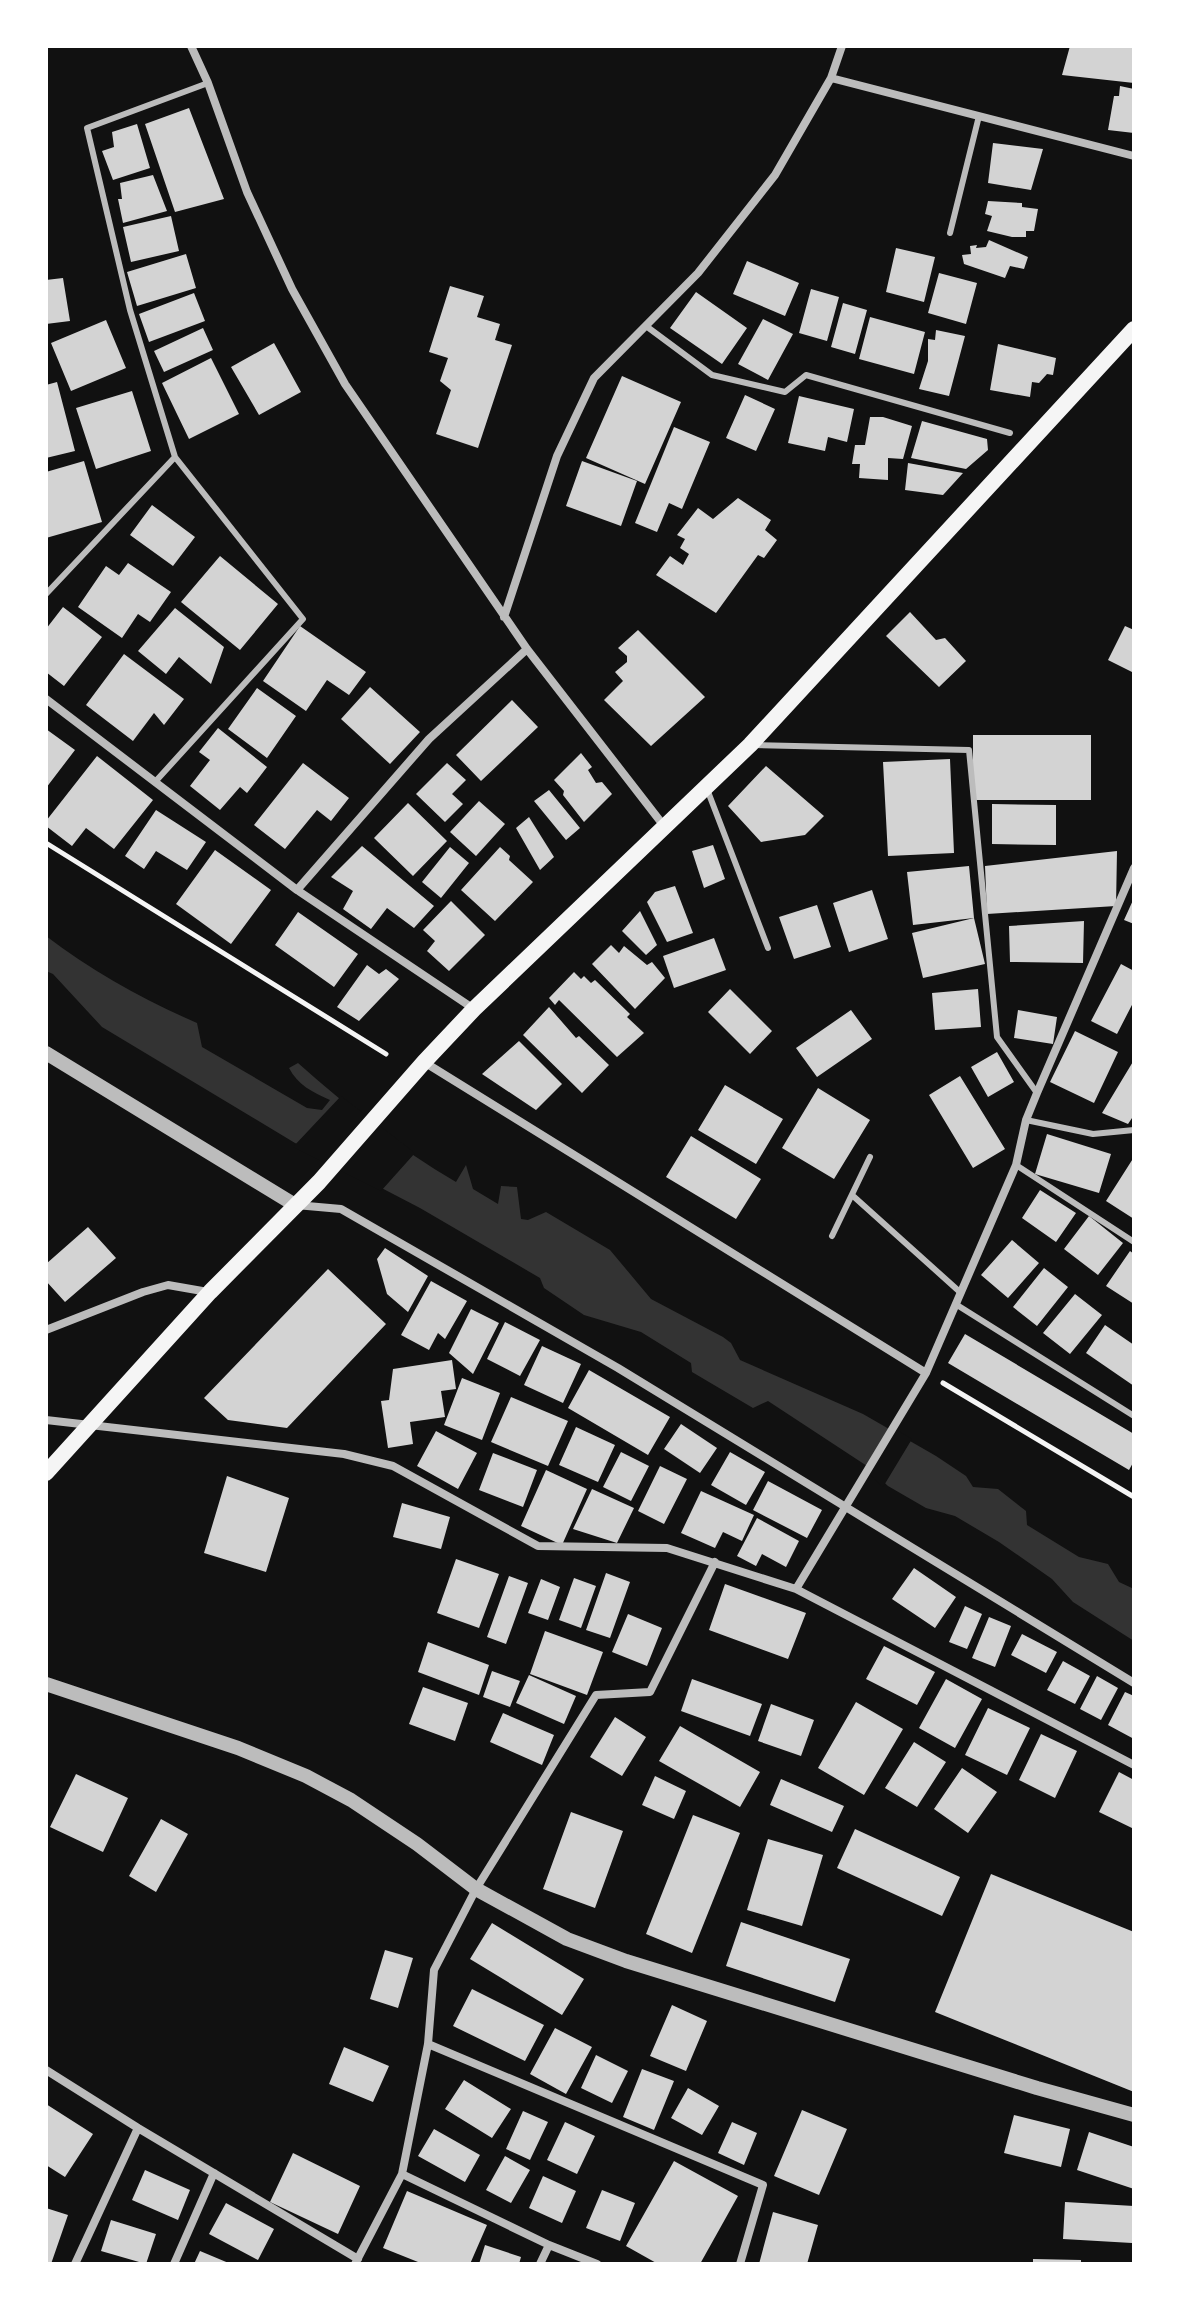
<svg xmlns="http://www.w3.org/2000/svg" width="1180" height="2310" viewBox="0 0 1180 2310" font-family="Roboto,sans-serif">
<style>
.water{fill:#333}
.pier{fill:#111}
.building{fill:#d3d3d3}
.lines{fill:none;stroke-linecap:round;stroke-linejoin:round}
.path{stroke:#f5f5f5;stroke-width:5}
.service{stroke:#bcbcbc;stroke-width:6}
.minor{stroke:#bcbcbc;stroke-width:8}
.tertiary{stroke:#bcbcbc;stroke-width:14}
.secondary{stroke:#f5f5f5;stroke-width:16}
</style>
<rect width="100%" height="100%" fill="#111"/>
<path class="water" d="M46,936C92,971 144,1000 197,1023L202,1047L307,1108L322,1110L330,1100C312,1092 298,1085 289,1068L298,1063C348,1107 399,1149 456,1182L466,1165L473,1189L498,1204L501,1186L517,1187L521,1219L528,1220L546,1212L610,1250L651,1299L723,1337L731,1343L740,1360L863,1414L936,1456L966,1476L973,1487L998,1489L1026,1511L1027,1525L1079,1557L1108,1564L1119,1582L1134,1589V1641L1073,1602L1052,1579L999,1542L955,1516L926,1508L888,1486L867,1466L768,1401L753,1408L692,1372L691,1363L641,1332L584,1315L544,1288L540,1278L420,1208L295,1143L102,1027L53,974L46,971Z"/>
<path class="pier" d="M341,1096L415,1153L381,1191L293,1147Z
M890,1426L912,1439L883,1487L865,1470Z"/>
<path class="building" d="M1070,46H1134V83L1062,75Z
M1120,86L1134,89V133L1108,130L1114,96H1119Z
M189,108L224,199L175,212L145,124Z
M137,124L150,168L113,180L102,151L114,147L112,132Z
M993,143L1043,149L1031,190L988,183Z
M153,175L167,211L123,223L118,199H122L120,183Z
M988,201L1022,203V207L1038,209L1034,231H1026V237H1012L987,231L992,216L985,214Z
M171,216L179,251L131,262L123,227Z
M989,240L1028,257L1024,269L1010,266L1005,278L964,264L962,255L971,254L970,246L977,245L976,248L986,247Z
M896,248L935,257L924,302L886,292Z
M186,254L196,288L137,306L127,272Z
M747,261L799,283L785,316L733,294Z
M939,273L977,283L966,324L928,313Z
M63,278L70,321L46,324V280Z
M450,286L484,296L477,317L500,324L495,340L512,345L478,448L436,434L451,390L440,381L448,358L429,352Z
M811,289L839,297L827,341L799,333Z
M696,292L747,328L722,364L670,328Z
M194,293L205,321L149,342L139,314Z
M843,303L867,310L855,354L831,347Z
M870,317L925,332L914,374L859,359Z
M763,319L793,334L768,380L738,364Z
M106,320L126,368L71,391L51,343Z
M203,328L213,350L164,372L154,351Z
M936,330L965,336L949,396L919,389L928,361V339L935,340Z
M274,343L301,392L259,415L231,367Z
M998,344L1056,358L1053,375L1047,374L1039,383L1032,382L1030,397L990,390Z
M211,358L239,414L189,439L162,383Z
M622,376L681,402L645,484L586,458Z
M57,382L75,451L46,458V385Z
M132,391L151,451L96,469L76,408Z
M745,395L775,409L756,451L726,438Z
M799,396L854,409L847,442L828,437L825,451L788,443Z
M870,417H883L912,426L903,459L888,458V480L859,478L860,464H852L855,445H865Z
M922,421L987,439L988,450L966,469L911,458Z
M674,427L710,442L682,509L669,503L657,532L635,523Z
M84,461L102,522L46,538V472Z
M582,461L637,481L621,526L566,506Z
M908,463L963,473L943,495L905,490Z
M738,498L771,520L765,530L777,540L764,558L758,555L716,613L656,575L670,556L683,565L689,554L680,548L685,539L677,535L698,508L713,519Z
M152,505L195,537L173,566L130,535Z
M220,556L278,604L240,650L181,602Z
M128,563L171,592L150,622L138,614L122,638L78,607L106,566L119,575Z
M63,607L102,637L64,686L46,672V629Z
M175,608L224,647L211,684L179,657L166,674L138,651Z
M910,612L936,640L945,638L966,661L939,687L886,636Z
M300,626L366,672L349,695L327,680L306,711L263,681Z
M1125,626L1134,630V673L1108,660Z
M638,630L705,697L651,746L604,700L623,681L615,672L627,662V656L618,648Z
M124,654L184,699L164,725L154,713L133,741L86,705Z
M370,687L420,732L390,764L341,719Z
M257,688L296,716L267,758L228,729Z
M512,700L538,727L481,781L456,755Z
M218,728L267,767L247,793L240,787L220,810L190,786L210,760L199,752Z
M46,729L75,750L46,788Z
M973,735H1091V800H973Z
M581,753L592,767L588,770L596,783L602,782L612,794L584,822L563,795L564,791L554,780Z
M97,756L153,800L114,849L86,828L72,846L46,826V821Z
M950,759L954,853L888,856L883,762Z
M303,763L349,798L331,821L317,810L285,849L254,825Z
M447,763L466,780L452,794L463,804L445,822L416,794Z
M766,766L824,816L805,835L761,842L728,806Z
M549,790L580,828L566,840L534,801Z
M479,801L505,824L476,856L450,832Z
M408,803L447,841L413,876L374,838Z
M992,804L1056,805V845L992,844Z
M156,810L206,842L187,870L156,851L144,869L125,856Z
M529,817L554,857L540,870L516,828Z
M713,845L725,879L704,888L692,851Z
M362,846L434,906L414,928L387,908L371,929L343,909L353,891L331,877Z
M450,847L469,863L441,898L422,882Z
M500,847L510,856L509,860L533,882L495,921L461,890Z
M215,850L271,890L231,944L176,904Z
M1117,851L1116,906L987,914L985,866Z
M969,866L974,918L985,964L923,978L912,933L974,918L913,925L907,872Z
M675,886L693,933L667,942L647,902L655,892Z
M872,890L888,939L849,952L833,903Z
M1134,898V924L1124,920Z
M451,901L485,935L449,971L427,951L435,941L423,930Z
M817,905L831,947L794,959L779,917Z
M640,911L657,945L646,955L622,931Z
M298,912L358,954L334,987L275,945Z
M1084,921L1083,963L1010,962L1009,926Z
M714,938L726,970L674,988L663,956Z
M611,945L619,953L624,946L647,965L652,962L665,978L635,1009L592,964Z
M1121,964L1134,971V1001L1117,1034L1091,1021Z
M367,965L379,974L386,969L399,979L359,1021L337,1007Z
M574,972L581,979L584,976L591,983L595,980L630,1014L627,1017L644,1033L617,1057L559,1000L555,1005L549,998Z
M730,989L772,1031L750,1054L708,1012Z
M978,989L981,1027L935,1030L932,993Z
M549,1007L576,1038L579,1036L609,1065L582,1093L523,1035Z
M851,1010L872,1039L817,1077L796,1048Z
M1018,1010L1057,1017L1053,1044L1014,1038Z
M1075,1031L1118,1052L1094,1103L1050,1082Z
M519,1041L562,1084L536,1110L482,1074Z
M997,1052L1014,1082L988,1097L971,1067Z
M1134,1060V1115L1128,1124L1102,1113Z
M960,1076L1005,1149L973,1168L929,1095Z
M725,1085L783,1119L756,1164L698,1130Z
M818,1088L870,1120L834,1179L782,1148Z
M1047,1134L1111,1154L1099,1193L1035,1174Z
M691,1136L761,1179L736,1219L666,1177Z
M1134,1157V1219L1106,1201Z
M1040,1190L1076,1213L1056,1242L1022,1218Z
M1089,1216L1123,1243L1098,1275L1064,1249Z
M88,1227L116,1258L65,1302L46,1281V1264Z
M1012,1240L1039,1263L1008,1298L981,1275Z
M385,1248L428,1276L408,1312L387,1294L377,1259Z
M1130,1251L1134,1254V1304L1106,1286Z
M1044,1268L1068,1287L1037,1326L1013,1307Z
M328,1269L386,1324L287,1428L228,1420L204,1398Z
M431,1281L467,1301L445,1339L438,1333L429,1350L401,1335Z
M1075,1294L1102,1315L1070,1354L1043,1333Z
M471,1309L499,1323L473,1374L449,1353Z
M505,1322L540,1340L520,1376L487,1359Z
M1105,1325L1134,1345V1386L1086,1353Z
M965,1334L1134,1434V1461L1129,1470L948,1363Z
M542,1346L581,1364L563,1403L524,1385Z
M452,1360L456,1389L441,1391L445,1417L410,1422L413,1444L388,1448L381,1401L389,1400L393,1369Z
M589,1370L670,1417L648,1455L568,1408Z
M462,1378L500,1393L482,1440L444,1425Z
M511,1397L568,1421L548,1466L491,1442Z
M681,1424L717,1448L700,1473L664,1449Z
M576,1427L615,1445L598,1482L559,1465Z
M436,1431L477,1453L458,1489L417,1466Z
M621,1452L649,1466L631,1501L603,1487Z
M730,1452L765,1472L746,1505L711,1485Z
M493,1453L537,1470L523,1507L479,1490Z
M660,1466L687,1479L664,1524L638,1511Z
M546,1470L587,1489L562,1545L521,1526Z
M227,1476L289,1498L266,1572L204,1553Z
M768,1481L822,1510L807,1538L753,1510Z
M592,1489L634,1508L617,1543L573,1529Z
M701,1491L754,1515L742,1541L723,1532L715,1548L681,1533Z
M402,1503L450,1517L441,1549L393,1537Z
M757,1518L799,1541L786,1567L762,1554L756,1566L737,1556Z
M456,1559L499,1574L479,1628L437,1613Z
M914,1568L956,1597L935,1628L892,1599Z
M606,1573L630,1582L610,1638L586,1630Z
M509,1576L528,1583L506,1644L487,1637Z
M574,1578L596,1586L581,1628L559,1620Z
M541,1579L560,1587L548,1620L528,1613Z
M725,1584L806,1613L788,1659L709,1630Z
M965,1606L982,1614L967,1649L949,1642Z
M628,1614L662,1628L647,1666L612,1652Z
M989,1617L1011,1626L995,1667L972,1658Z
M545,1631L603,1652L587,1695L530,1674Z
M1022,1634L1057,1652L1046,1673L1011,1655Z
M428,1642L489,1665L479,1695L418,1672Z
M884,1646L935,1672L917,1705L866,1679Z
M1063,1661L1090,1676L1075,1704L1047,1690Z
M492,1671L520,1681L510,1707L483,1697Z
M529,1675L576,1696L564,1724L516,1703Z
M1097,1676L1118,1688L1101,1720L1080,1709Z
M692,1679L762,1704L750,1736L681,1711Z
M946,1679L982,1699L955,1748L919,1728Z
M423,1687L468,1703L455,1741L409,1724Z
M1125,1692L1134,1696V1739L1108,1725Z
M856,1702L903,1729L864,1795L818,1768Z
M771,1704L814,1720L801,1756L758,1741Z
M988,1708L1030,1728L1007,1775L965,1755Z
M503,1713L554,1735L542,1765L490,1742Z
M615,1717L646,1737L622,1776L590,1757Z
M680,1726L760,1772L740,1807L659,1761Z
M1041,1734L1077,1751L1055,1798L1019,1780Z
M914,1742L946,1762L917,1807L885,1788Z
M962,1768L997,1792L968,1833L934,1809Z
M1119,1772L1134,1780V1829L1099,1812Z
M76,1774L128,1798L103,1852L50,1827Z
M655,1776L686,1791L674,1819L642,1805Z
M781,1779L844,1806L832,1832L770,1805Z
M571,1812L623,1831L595,1908L543,1889Z
M693,1815L740,1833L692,1953L646,1934Z
M161,1819L188,1834L156,1892L129,1876Z
M855,1829L960,1877L942,1916L837,1868Z
M768,1839L823,1855L802,1926L747,1910Z
M991,1874L1134,1932V2092L935,2012Z
M741,1922L850,1959L835,2002L726,1966Z
M492,1923L584,1979L562,2015L470,1959Z
M385,1950L413,1958L398,2008L370,1999Z
M472,1989L544,2025L525,2061L453,2026Z
M672,2005L707,2021L686,2071L650,2056Z
M555,2028L592,2047L566,2094L530,2074Z
M344,2047L389,2066L373,2102L329,2084Z
M596,2055L628,2071L612,2103L581,2088Z
M642,2069L674,2081L654,2130L623,2117Z
M464,2080L511,2109L492,2138L445,2109Z
M688,2088L719,2106L702,2135L671,2118Z
M46,2104L93,2134L65,2177L46,2165Z
M802,2110L847,2129L819,2195L774,2176Z
M523,2111L548,2122L530,2160L506,2149Z
M1014,2115L1070,2129L1061,2167L1004,2153Z
M565,2122L595,2136L577,2174L547,2160Z
M732,2122L757,2133L744,2165L718,2153Z
M434,2129L480,2155L465,2182L418,2156Z
M1089,2132L1134,2147V2189L1077,2170Z
M293,2153L360,2186L338,2234L270,2202Z
M505,2156L530,2170L511,2203L486,2190Z
M674,2161L738,2196L700,2264H658L626,2246Z
M145,2170L190,2190L178,2220L132,2200Z
M543,2176L576,2191L562,2223L529,2208Z
M602,2190L635,2203L620,2241L586,2228Z
M407,2191L487,2225L470,2264H423L383,2248Z
M1065,2202L1134,2206L1132,2243L1063,2239Z
M226,2203L274,2229L258,2260L209,2234Z
M46,2208L68,2215L51,2264L46,2263Z
M773,2212L818,2225L807,2264H759Z
M111,2220L156,2234L146,2264L101,2251Z
M485,2245L521,2257L519,2264H479Z
M200,2251L231,2264H194Z
M1033,2259L1081,2260V2264H1033Z"/>
<g class="lines">
<path class="path" d="M46,843L386,1054
M943,1383L1134,1497"/>
<path class="service" d="M950,233L979,116
M646,326L712,375L785,392L806,375L1010,433
M46,594L175,457L130,310L87,128L208,83
M753,745L969,750L997,1037L1037,1093
M155,782L303,619L175,457
M707,789L768,948
M1026,1120L1093,1134L1134,1130
M1016,1165L1134,1242
M852,1195L961,1293
M832,1236L870,1157
M957,1305L1134,1416"/>
<path class="minor" d="M191,46L208,83L247,192L292,289L345,384L527,649L664,826
M831,78L1134,156
M504,617L557,456L594,378L698,273L775,175L831,78L842,46
M46,699L297,890L474,1009
M1134,868L1037,1093L1026,1120L1016,1165L926,1373L796,1589L1134,1765
M297,890L429,739L527,649
M424,1062L926,1373
M296,1205L341,1209L618,1368L1134,1683
M46,1330L143,1292L168,1285L208,1292
M46,1420L344,1454L393,1466L538,1546L667,1548L796,1589
M428,2044L763,2185L740,2264
M46,2070L138,2128L358,2259
M402,2174L549,2245L597,2264
M75,2264L138,2128
M174,2264L214,2173
M355,2264L402,2174L428,2044L434,1970L476,1889L596,1695L650,1692L715,1562
M540,2264L549,2245"/>
<path class="tertiary" d="M46,1053L295,1205
M46,1684L238,1748L306,1776L351,1800L417,1844L476,1889L567,1939L626,1961L1037,2088L1134,2115"/>
<path class="secondary" d="M46,1473L210,1292L319,1182L424,1062L474,1009L750,745L1134,329"/>
</g>
<rect width="1180" height="2310" fill="none" stroke="#ffffff" stroke-width="96"/>
</svg>
